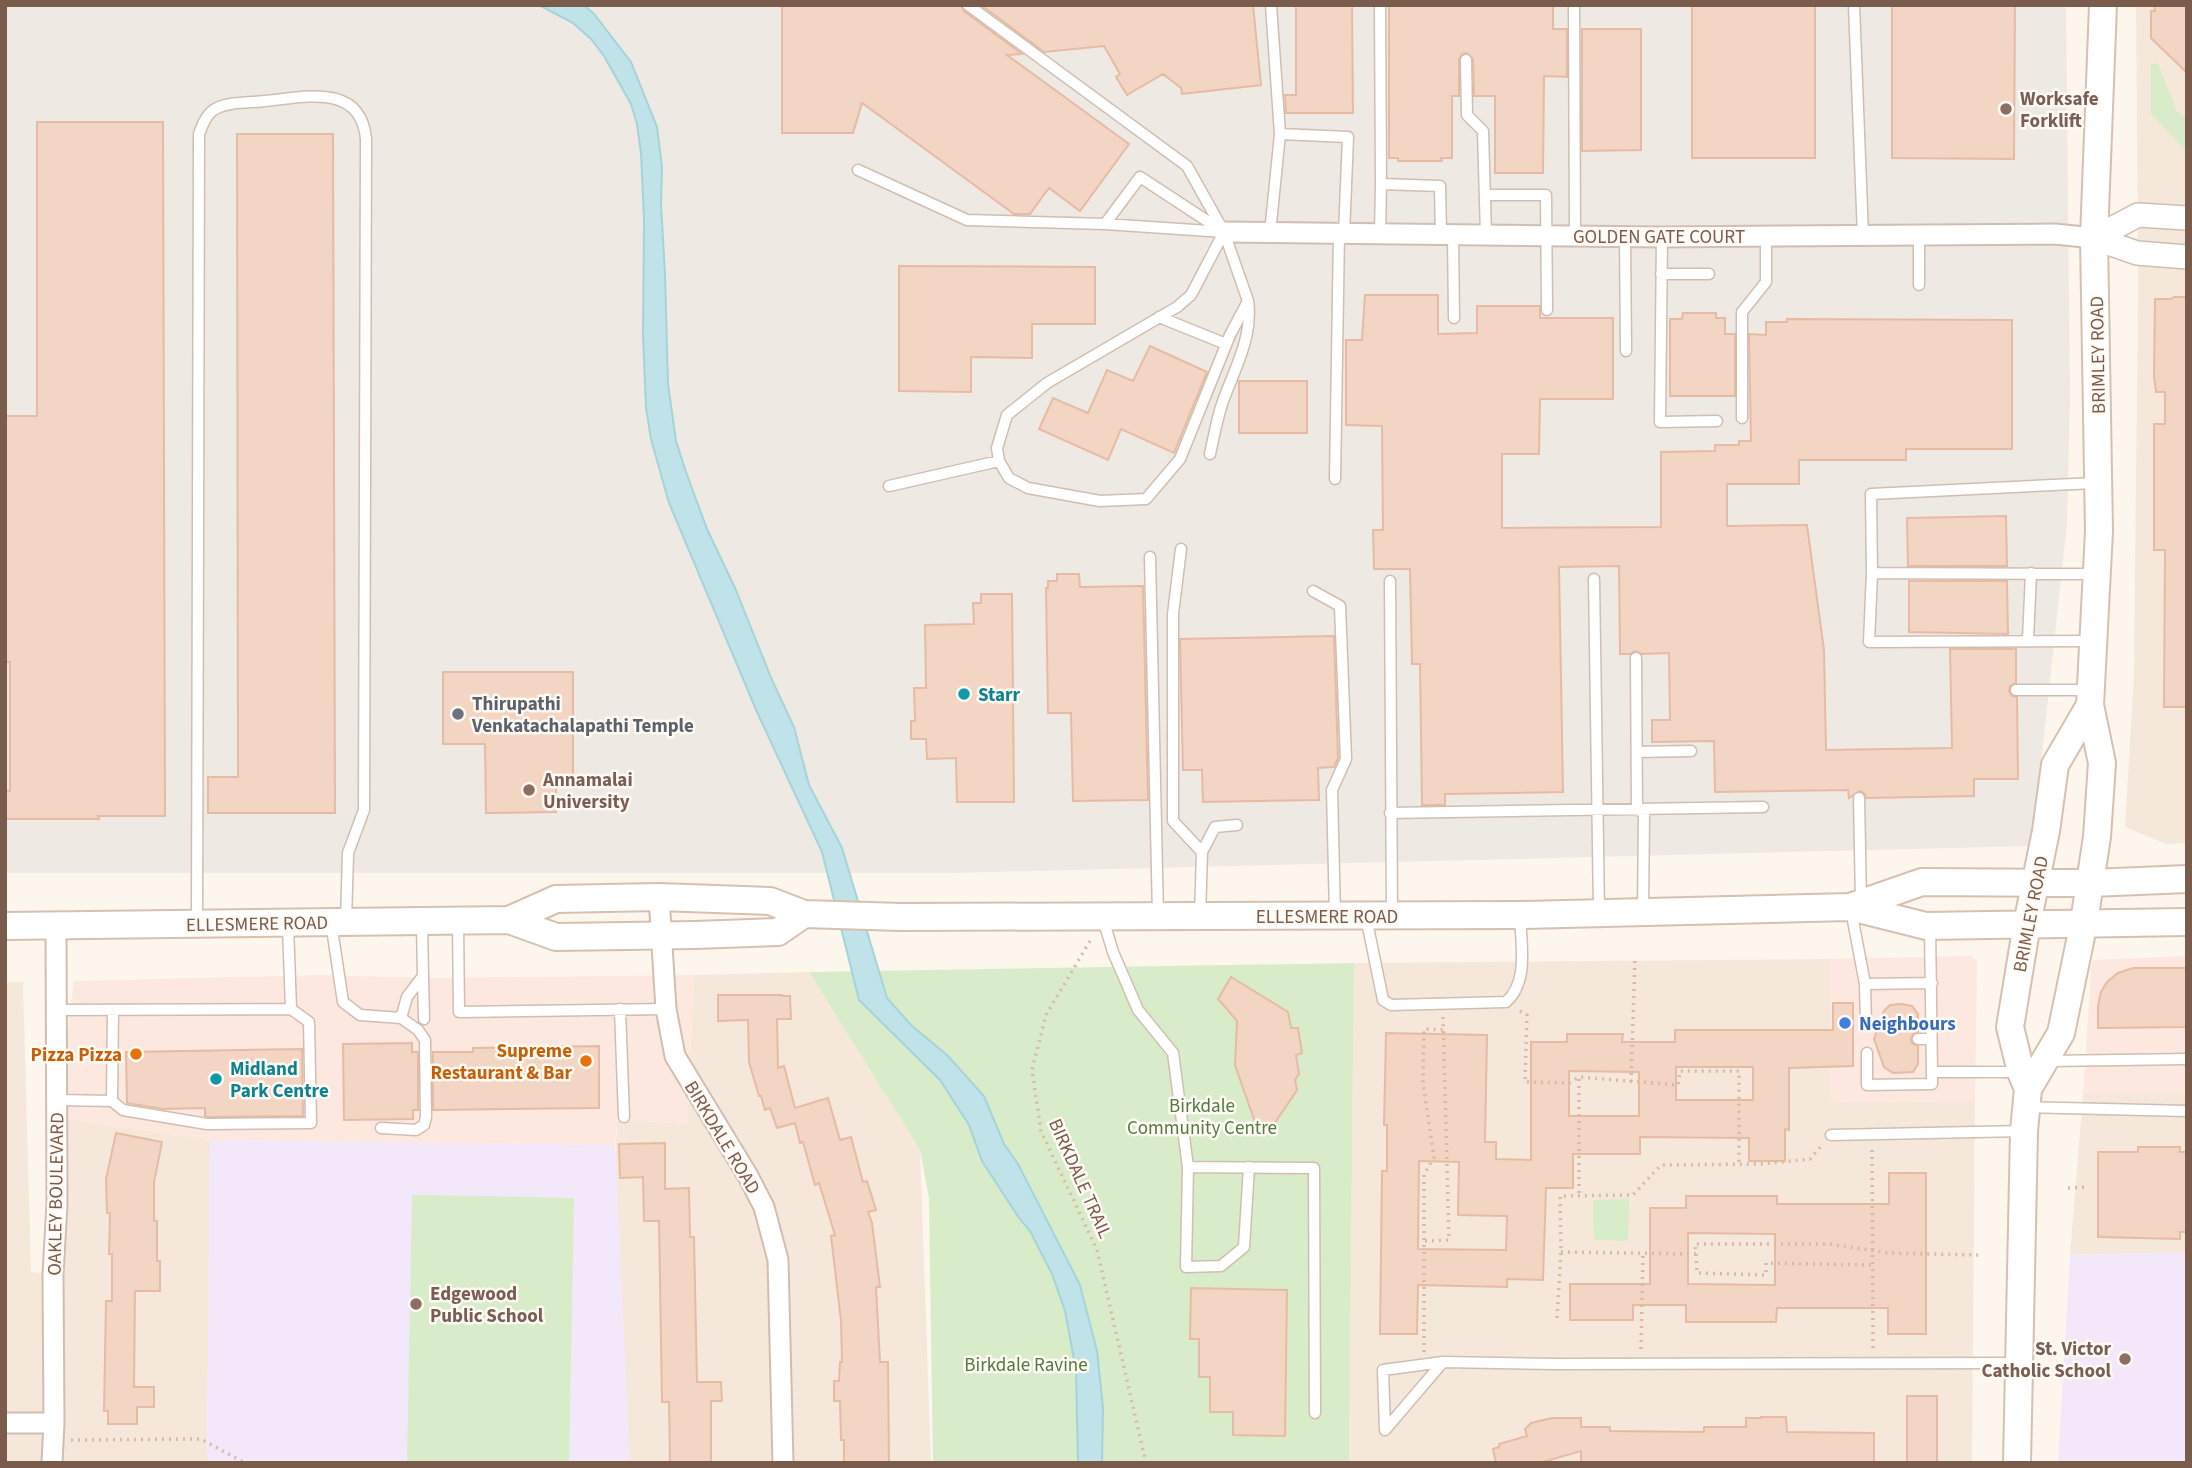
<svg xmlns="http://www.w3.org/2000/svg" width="2192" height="1468" viewBox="0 0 2192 1468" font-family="'Source Sans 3',sans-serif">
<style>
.residential{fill:#f5e8da}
.commercial{fill:#fde8e0}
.industrial{fill:#efe9e4}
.education{fill:#f3e8fa}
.green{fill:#d8ecc9}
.water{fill:#bfe3e8;stroke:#a5d3da;stroke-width:2}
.building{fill:#f3d5c3;stroke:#e6bba3;stroke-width:2;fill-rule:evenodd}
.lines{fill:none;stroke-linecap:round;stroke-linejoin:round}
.service-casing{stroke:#d1beb0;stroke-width:13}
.minor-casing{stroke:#d1beb0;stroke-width:23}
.tertiary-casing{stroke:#d1beb0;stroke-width:26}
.secondary-casing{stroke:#d6c0b0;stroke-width:30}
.path{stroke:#d9b8a5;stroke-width:3.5;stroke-dasharray:2 5;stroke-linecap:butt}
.service{stroke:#fff;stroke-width:10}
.minor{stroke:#fff;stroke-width:19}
.tertiary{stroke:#fff;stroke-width:23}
.secondary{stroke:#fff;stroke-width:26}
.education-dot{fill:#8d6e63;stroke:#fffaf3;stroke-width:2.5}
.culture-dot{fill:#0f9aa8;stroke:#fffaf3;stroke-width:2.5}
.worship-dot{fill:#6b7280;stroke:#fffaf3;stroke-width:2.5}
.shop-dot{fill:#3f7fe0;stroke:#fffaf3;stroke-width:2.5}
.food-dot{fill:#e8710a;stroke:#fffaf3;stroke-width:2.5}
.labels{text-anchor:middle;stroke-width:5;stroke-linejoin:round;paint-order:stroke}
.education-label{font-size:19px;font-weight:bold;fill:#785e54;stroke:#fffaf3;text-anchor:start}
.street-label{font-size:19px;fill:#7a5c4d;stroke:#fffaf3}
.culture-label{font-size:19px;font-weight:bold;fill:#0d838f;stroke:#fffaf3;text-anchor:start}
.worship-label{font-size:19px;font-weight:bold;fill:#5b616d;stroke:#fffaf3;text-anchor:start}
.shop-label{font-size:19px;font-weight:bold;fill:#366cbe;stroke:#fffaf3;text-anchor:start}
.food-label{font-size:19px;font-weight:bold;fill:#c56008;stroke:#fffaf3;text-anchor:end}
.park-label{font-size:19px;fill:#537a41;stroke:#fffaf3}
</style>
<rect width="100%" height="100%" fill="#fdf6ec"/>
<path class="residential" d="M2136,5H2187V843L2166,844L2125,827L2134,675L2138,288Z
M1830,959L1831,1102L1975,1101L1972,1463H1349L1354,963Z
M809,972L920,1150L931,1463H603L617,1119L687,1124L694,975Z
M5,982H23L31,1272L52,1274L57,1117L210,1140L207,1463H5Z
M2083,1094H2187V1252L2070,1255Z"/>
<path class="commercial" d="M1972,956L1977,961L1975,1101L1830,1102V959Z
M2187,956V1094H2083L2092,960Z
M322,975L433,978L694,975L687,1124L617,1119L615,1145L210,1140L57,1117L74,981Z"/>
<path class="industrial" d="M5,5H2066L2070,395L2067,524L2032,846L951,873H5Z"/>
<path class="education" d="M210,1140L615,1145L630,1463H207Z
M2187,1252V1463H2058L2070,1255Z"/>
<path class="green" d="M2158,63L2177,111L2187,119V152L2151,114V64Z
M1354,963L1349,1463H933L929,1198L920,1150L809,972Z
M412,1195L574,1198L569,1463H407Z
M1629,1199L1628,1241L1594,1240L1593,1200Z"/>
<path class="water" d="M539,5H584L594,14L631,62L657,127L662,167L661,204L665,274L668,384L676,441L686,472L707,529L735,588L772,680L794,727L809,785L842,848L887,998L912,1026L947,1055L984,1096L1004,1144L1018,1164L1080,1285L1097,1351L1103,1408L1102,1463H1078L1076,1370L1065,1311L1052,1274L1030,1231L1019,1218L982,1161L969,1125L940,1080L859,1000L822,852L757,712L669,503L651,439L646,408L643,335L644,219L641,153L637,124L631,104L604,56L591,39L573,23Z"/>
<path class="building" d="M782,5H961L964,11L1022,54L1007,55L1129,144L1080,211L1049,188L1030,214H1014L862,103L853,133H782Z
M981,5H1253L1261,85L1182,94L1181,88L1163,74L1127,95L1116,77L1120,74L1104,46L1044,52Z
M1296,5H1352L1353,113H1286L1285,95H1296Z
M1389,5H1553V29H1567V77L1544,76L1543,173H1495V96H1474L1473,59L1467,53L1462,54L1459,59V96H1452V158H1441L1442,161H1398V158H1389Z
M1692,5H1815V158H1692Z
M1892,5H2015L2014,159L1892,158Z
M2154,5H2187V73L2151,38V11H2155Z
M1582,29H1641V150L1582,151Z
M37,122H163L165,816H98L99,819H5V791H10V662H5V416H37Z
M237,134H333L335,813H208V777H238Z
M899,266L1095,267V324H1032V358L971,357V392L899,391Z
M1365,295H1438V334L1477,333V306H1540V318H1613V399H1540L1539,454H1502V528L1661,527V452L1715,451V445H1739V441H1751L1749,334L1766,335V322H1787V319L2012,320V449H1906V460H1799V484H1727V526L1807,525L1824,650L1826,750L1952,748L1950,649H2016V683L2010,686L2009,691L2012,696L2017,697L2018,779H1974V796L1866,798L1865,794L1860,791L1849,798L1848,790L1715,792L1714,741L1652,742V720H1670L1669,653L1642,654L1635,651L1630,654H1620L1619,566L1559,567L1563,792L1445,794V805H1422L1420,664H1412L1410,569H1374L1373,530H1383L1382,426L1346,425V340H1362Z
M2174,297H2187V707H2164L2165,550H2154V424H2165V392H2156L2154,376L2155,299H2171Z
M1683,313H1716V318H1725V334H1735V396H1670V319H1682Z
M1150,346L1207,372L1174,453L1121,429L1108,460L1039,429L1053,398L1088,413L1107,370L1133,381Z
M1239,381H1307V433H1239Z
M2006,516L2007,566H1908L1907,518Z
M1057,574H1079L1080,587L1143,586L1148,800L1073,801L1071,713H1048L1046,588H1048V581H1057Z
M1909,581H2007L2008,634L1909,632Z
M981,594H1012L1014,802H957L956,758L927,759L926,739H911V721H915L914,688H926L925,625L974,624L973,603H981Z
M1334,636L1338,758L1334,767L1318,768L1319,800L1203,802L1202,770H1183L1180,639Z
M443,672H573V786H556V812L486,813L485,744H443Z
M2187,968V1027L2098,1028V1006L2101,992L2107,982L2118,973L2133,968Z
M1231,977L1288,1012L1291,1028H1298L1302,1053L1296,1055L1299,1074L1295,1080L1297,1090L1270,1130L1256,1125L1235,1065L1237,1021L1218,999Z
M718,995H782V996H790L791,1019H777L778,1068L784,1066L795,1108L828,1098L840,1140L851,1137L863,1182L867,1181L876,1210L868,1212L872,1223L880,1287H876L880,1362H888L889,1463H844V1440H841L840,1401H834V1381H839L840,1362H842L841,1321L831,1236L835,1235L819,1183L815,1185L803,1142L800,1143L795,1123L777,1128L770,1108L765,1110L761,1096H759L749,1062L748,1020L718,1021Z
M1833,1003H1853V1066L1789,1068V1130L1785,1129V1161H1749V1138L1640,1137V1154H1573V1188H1546L1543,1280L1507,1279V1287L1418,1285L1417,1334H1380L1382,1171H1387V1125H1384L1386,1033L1487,1035L1485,1142H1496V1159L1531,1160V1042H1567V1034H1623L1622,1042H1675V1030H1833ZM1676,1067H1753V1100H1676ZM1569,1071L1639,1072V1116H1569ZM1419,1161L1459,1162L1458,1215L1507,1216L1506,1250L1418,1249Z
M1901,1004L1912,1006L1918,1014V1032L1914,1033L1911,1038L1912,1043L1918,1046V1064L1913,1072L1893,1073L1884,1067L1874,1039L1884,1011L1890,1005Z
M412,1043V1052H418V1110H413V1119L344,1120L343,1044Z
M599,1046V1108L433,1110V1052H473V1048Z
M302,1049L303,1116L208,1117L205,1116V1108L163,1109L127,1103L126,1052Z
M116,1133L162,1142L154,1182V1221H157V1261H160V1291H135L134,1387H154V1407H137V1424H108V1411H104L106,1301H112V1254H109L110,1213H107L106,1179Z
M665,1143V1189L689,1188L690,1237H694L697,1382H721L722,1401H711V1463H670L669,1402H662L659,1221H644L643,1177L620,1178L619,1144Z
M2138,1147H2180V1152H2187V1232H2180V1239L2098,1237V1152H2138Z
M1889,1173H1926V1334H1888V1308H1777L1776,1322H1686V1305H1633V1320H1570V1284H1650V1208H1686V1196H1777V1204H1889ZM1688,1233L1775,1234V1285L1688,1284Z
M1191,1288L1287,1290L1285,1436L1233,1435V1412H1210V1377H1199V1339H1190Z
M1907,1396H1937V1463H1907Z
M1761,1417H1786L1787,1432L1874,1433V1463H1581V1451L1539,1463H1496L1493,1449L1499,1447V1444L1527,1436L1525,1429L1531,1423L1552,1418H1581V1427H1610V1431L1704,1432V1427H1746V1418H1761Z"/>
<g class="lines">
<g class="service-casing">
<path id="service" d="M968,5L1187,166L1224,232L1248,301L1230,335L1180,459L1146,499L1100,501L1028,488L1009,478L999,461L997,448L1007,415L1047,383L1177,307L1191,295L1224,232
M1574,5L1575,236
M1854,5L1863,236
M1380,6L1381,184
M1466,60L1467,115L1483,131L1486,235
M1280,134L1348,137L1344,234
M858,170L967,220L1105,224
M1140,177L1224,232L1105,224Z
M1485,195H1546L1547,310
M1270,233L1280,134L1271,5
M1380,234L1381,184L1440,186L1441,235
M1453,235L1454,318
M1625,237L1626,351
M1662,237L1660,422L1717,421
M1661,274H1709
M1919,285V235
M1159,317L1226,344
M1742,418V312L1766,282V236
M1210,454C1214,436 1217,418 1223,401C1235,368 1253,337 1248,301
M1335,479L1339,234
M889,486L999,461
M1181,549L1173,614V821L1202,852
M1150,557L1158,916
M1872,573L2096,574
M1594,579L1599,912
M1390,581L1392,915
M1313,591L1340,606L1346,759L1332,790L1335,915
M2028,640L2031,573
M2091,641L1869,642L1872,573L1871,494L2095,483
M1636,658L1637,810
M2016,690H2089
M1637,752L1691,751
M1859,798L1861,902
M1390,813L1763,807
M1851,910L1865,984L1932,983
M1643,911L1644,810
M1200,916L1202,852L1215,827L1237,825
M1366,917L1383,1000L1391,1005L1506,1002C1529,982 1521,944 1520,916
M1103,919L1113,952L1138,1010L1173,1053L1188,1167L1186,1267L1221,1266L1244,1247L1249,1167
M458,921L459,1012L666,1009
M197,922L199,134C202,126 205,117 212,111C226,101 249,103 265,101C306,97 361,83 366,139L364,810L348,853L346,921
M331,922L343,1002L360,1015L401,1018L407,997L423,976L422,923
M1930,927L1932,1072H2020
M423,976L424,1019
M1865,984L1866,1025
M620,1009L624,1117
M56,1010L291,1009L288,926
M113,1010L112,1101L123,1110L207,1124L311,1123L309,1022L291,1009
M1918,1039H1931
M1867,1053V1085L1932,1084V1072
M2049,1061L2187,1059
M57,1100L112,1101
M2026,1107L2187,1111
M381,1128L416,1130L424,1125L426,1117L425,1040L418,1030L401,1018
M1831,1135L2023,1131
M1188,1167L1314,1168L1315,1413
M1443,1362L1385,1430L1383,1370L1443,1362L1556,1364L2017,1363"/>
</g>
<g class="minor-casing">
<path id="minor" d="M1224,232L1662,237L2055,234L2094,238
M659,897L666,1009L675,1056L748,1176L764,1207L778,1260L783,1463
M5,1423H54
M52,1463L54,1423L53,1274L57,1204L56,925"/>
</g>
<g class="tertiary-casing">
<path id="tertiary" d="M2094,238L2138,215L2187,218
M2094,238L2137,253L2187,257"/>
</g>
<g class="secondary-casing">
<path id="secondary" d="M1850,907L1922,882L2091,883L2187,879
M509,920L556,899L659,897L770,901L804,914L901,917L1520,915L1850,907L1926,926L2187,922
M5,926L509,920L556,937L695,935L778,932L804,914
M2028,1089L2021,1072L2010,1027L2027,924L2046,831L2055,765L2090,705
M2017,1463L2024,1131L2028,1089L2061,1033L2084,922L2097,837L2102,763L2090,705L2099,531L2094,238L2103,5"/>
</g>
<path class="path" d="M1090,941L1046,1015L1032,1070L1041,1131L1097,1250L1146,1463
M1520,1011L1527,1015L1525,1082L1569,1083L1579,1077L1678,1085L1680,1071H1739V1165
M1579,1079V1195
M1631,1082L1635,958
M1872,1150L1873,1348
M2068,1188L2088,1187
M1425,1241L1449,1240L1443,1016
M1561,1252L1696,1254L1695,1244H1829L1889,1253L1978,1255
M1696,1254L1697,1273L1766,1275V1263L1872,1265
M1557,1318L1561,1252L1560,1196L1633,1195L1661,1165L1761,1164L1810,1159L1822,1145
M1641,1349L1643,1253
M1424,1352V1175L1434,1157L1423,1083L1424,1029L1443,1030
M71,1440L201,1439L245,1463"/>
<use href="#service" class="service"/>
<use href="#minor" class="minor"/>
<use href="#tertiary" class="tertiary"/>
<use href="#secondary" class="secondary"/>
</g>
<g class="education-dot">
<circle cx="2006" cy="109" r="7"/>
<circle cx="529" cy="790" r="7"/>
<circle cx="416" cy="1304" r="7"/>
<circle cx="2125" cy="1359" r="7"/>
</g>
<g class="culture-dot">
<circle cx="964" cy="694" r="7"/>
<circle cx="216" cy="1079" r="7"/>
</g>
<circle class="worship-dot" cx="458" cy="714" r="7"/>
<circle class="shop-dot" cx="1845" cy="1023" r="7"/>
<g class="food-dot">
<circle cx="136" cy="1054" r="7"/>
<circle cx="586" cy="1061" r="7"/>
</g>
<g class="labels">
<g class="education-label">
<text x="2020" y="105">Worksafe<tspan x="2020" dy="22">Forklift</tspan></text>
<text x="543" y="786">Annamalai<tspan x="543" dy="22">University</tspan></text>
<text x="430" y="1300">Edgewood<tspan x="430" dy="22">Public School</tspan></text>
<text x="2111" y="1355" text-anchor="end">St. Victor<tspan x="2111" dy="22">Catholic School</tspan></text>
</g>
<g class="street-label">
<text x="1659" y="243">GOLDEN GATE COURT</text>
<text transform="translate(2097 355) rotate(-91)" y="7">BRIMLEY ROAD</text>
<text transform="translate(2030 914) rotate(-79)" y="7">BRIMLEY ROAD</text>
<text x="1327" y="923">ELLESMERE ROAD</text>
<text transform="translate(257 923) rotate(-1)" y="7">ELLESMERE ROAD</text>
<text transform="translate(723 1137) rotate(59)" y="7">BIRKDALE ROAD</text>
<text transform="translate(1081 1178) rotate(66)" y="7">BIRKDALE TRAIL</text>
<text transform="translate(55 1194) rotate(-89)" y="7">OAKLEY BOULEVARD</text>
</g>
<g class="culture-label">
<text x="978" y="701">Starr</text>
<text x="230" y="1075">Midland<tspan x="230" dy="22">Park Centre</tspan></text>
</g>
<g class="worship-label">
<text x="472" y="710">Thirupathi<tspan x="472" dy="22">Venkatachalapathi Temple</tspan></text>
</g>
<g class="shop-label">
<text x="1859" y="1030">Neighbours</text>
</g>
<g class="food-label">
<text x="572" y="1057">Supreme<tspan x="572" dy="22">Restaurant &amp; Bar</tspan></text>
<text x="122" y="1061">Pizza Pizza</text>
</g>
<g class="park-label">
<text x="1202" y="1112">Birkdale<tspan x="1202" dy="22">Community Centre</tspan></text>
<text x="1026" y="1371">Birkdale Ravine</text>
</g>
</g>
<rect width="2192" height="1468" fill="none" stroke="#7a5c4d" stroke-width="14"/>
</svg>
